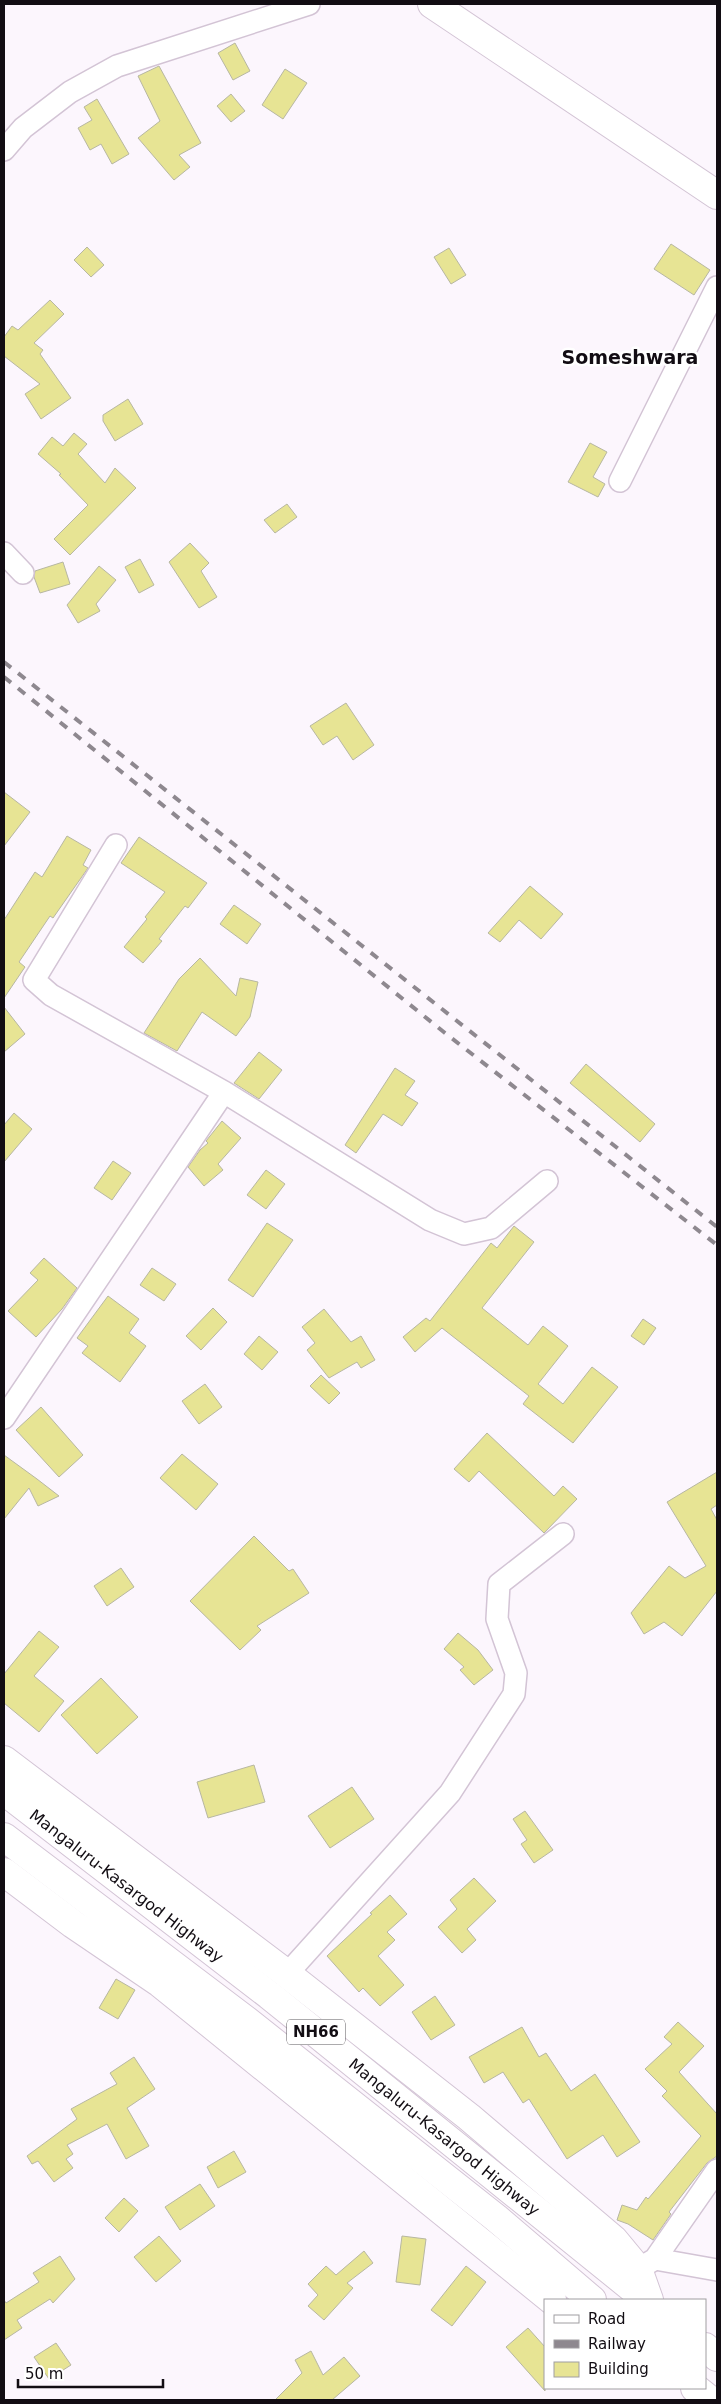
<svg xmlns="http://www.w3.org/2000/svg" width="721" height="2404" viewBox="0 0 721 2404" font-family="'DejaVu Sans',sans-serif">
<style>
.building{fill:#e7e494;stroke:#b7b7a2}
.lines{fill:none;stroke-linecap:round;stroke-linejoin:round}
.street-casing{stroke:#d3c4d5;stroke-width:24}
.secondary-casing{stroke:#d3c4d5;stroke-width:30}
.highway-casing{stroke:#d3c4d5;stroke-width:30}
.street{stroke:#fff;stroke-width:21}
.secondary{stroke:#fff;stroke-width:28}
.highway{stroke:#fff;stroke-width:28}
.rail{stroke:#8e888f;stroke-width:4;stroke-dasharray:9 9;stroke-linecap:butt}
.labels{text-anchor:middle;stroke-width:5;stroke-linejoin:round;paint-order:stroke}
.shield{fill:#fff;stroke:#59565a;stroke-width:1}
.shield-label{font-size:15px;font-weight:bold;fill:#120d13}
.street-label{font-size:16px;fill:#120d13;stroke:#fff}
.quarter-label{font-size:19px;font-weight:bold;fill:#120d13;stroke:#fff}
</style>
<rect width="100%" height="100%" fill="#fcf6fd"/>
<path class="building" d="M235,43L250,71L233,80L218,53Z
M159,66L201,143L179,155L190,167L174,180L138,138L160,121L138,76Z
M285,69L307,83L283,119L262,105Z
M231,94L245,111L231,122L217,106Z
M97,99L129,154L112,164L101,144L90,150L78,128L92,120L84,107Z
M671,244L710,270L694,295L654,269Z
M87,247L104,265L91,277L74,260Z
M449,248L466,275L451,284L434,257Z
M50,300L64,314L34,343L43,350L40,354L71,398L41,419L25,394L40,384L4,356V337L12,326L18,330Z
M128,399L143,424L115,441L103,421V415Z
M74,433L87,444L78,454L105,483L115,468L136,488L70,555L54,539L88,505L59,475L61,474L38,454L52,437L63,446Z
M590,443L607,452L593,477L605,484L598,497L568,482Z
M287,504L297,517L275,533L264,520Z
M190,543L209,563L201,571L217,597L199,608L169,562Z
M140,559L154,585L139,593L125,567Z
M63,562L70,584L40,593L34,577L35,571Z
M99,566L116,580L96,604L100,611L78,623L67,605Z
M346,703L374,745L353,760L337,736L323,745L310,726Z
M4,792L30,812L4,846Z
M67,836L91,850L83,865L88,868L53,918L50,916L19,962L25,967L4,998V920L35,872L42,877Z
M139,837L207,883L188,908L185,906L159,939L162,941L143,963L124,947L147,919L145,917L165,892L121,863Z
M530,886L563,914L541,939L519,920L500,942L488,933Z
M234,905L261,924L247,944L220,924Z
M200,958L236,996L240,978L258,982L250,1017L236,1036L202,1012L177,1051L144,1033L179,979Z
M4,1007L25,1034L4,1052Z
M259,1052L282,1070L259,1099L234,1083Z
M586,1064L655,1124L640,1142L570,1083Z
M395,1068L415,1081L405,1095L418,1103L402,1126L383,1114L356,1153L345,1145Z
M14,1113L32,1129L4,1162V1125Z
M222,1121L241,1138L218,1164L223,1170L204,1186L188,1167L200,1150L208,1143L206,1141Z
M113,1161L131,1173L112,1200L94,1188Z
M266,1170L285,1184L266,1209L247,1195Z
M267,1223L293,1240L253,1297L228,1280Z
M514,1226L534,1242L482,1308L528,1345L543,1326L568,1346L538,1384L563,1404L592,1367L618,1387L573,1443L523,1404L529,1396L442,1328L415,1352L403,1337L426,1318L430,1321L491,1243L497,1248Z
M44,1258L77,1288L62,1309L36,1337L8,1311L38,1280L30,1273Z
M152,1268L176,1284L164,1301L140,1285Z
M108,1296L139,1319L129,1333L146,1346L120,1382L82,1353L88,1346L77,1338Z
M213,1308L227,1322L201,1350L186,1336Z
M324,1309L351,1342L361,1336L375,1360L361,1368L357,1362L329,1378L307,1350L315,1343L302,1327Z
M643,1319L656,1328L644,1345L631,1336Z
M259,1336L278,1352L262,1370L244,1354Z
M321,1375L340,1393L329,1404L310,1386Z
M205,1384L222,1407L199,1424L182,1401Z
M41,1407L83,1455L59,1477L16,1430Z
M487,1433L554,1496L563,1486L577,1499L544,1533L479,1471L469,1482L454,1469Z
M182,1454L218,1484L196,1510L160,1478Z
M4,1455L37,1479L59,1496L38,1506L29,1488L4,1519Z
M717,1472V1505L711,1509L717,1520V1591L682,1636L664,1622L644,1634L631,1613L669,1566L685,1578L706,1566L667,1502Z
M254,1536L289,1571L293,1569L309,1593L257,1626L261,1630L240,1650L190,1601Z
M121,1568L134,1587L107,1606L94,1586Z
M39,1631L59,1647L34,1676L64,1701L39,1732L4,1703V1674Z
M458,1633L478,1650L493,1670L474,1685L460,1670L464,1667L444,1649Z
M101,1678L138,1717L97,1754L61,1715Z
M254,1765L265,1802L208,1818L197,1782Z
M352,1787L374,1819L330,1848L308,1816Z
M525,1811L553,1850L534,1863L521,1844L527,1840L513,1819Z
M474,1878L496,1901L467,1929L476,1940L462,1953L438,1927L457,1909L450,1900Z
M390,1895L407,1914L387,1932L395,1940L378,1956L404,1985L380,2006L363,1988L359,1992L327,1956L372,1914L370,1913Z
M116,1979L135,1990L118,2019L99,2008Z
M435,1996L455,2025L431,2040L412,2012Z
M678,2022L704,2046L679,2072L717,2114V2156L707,2163L669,2212L671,2214L653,2240L628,2224L617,2220L622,2205L637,2210L646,2197L648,2199L701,2136L662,2096L667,2091L645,2069L672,2044L664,2037Z
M522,2027L539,2057L546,2053L571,2091L595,2074L640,2142L617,2157L603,2135L567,2159L529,2099L523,2103L503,2072L484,2083L469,2057Z
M134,2057L155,2089L127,2108L149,2146L126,2159L107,2124L67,2145L73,2154L66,2159L73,2168L54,2182L38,2161L32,2164L27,2156L77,2119L71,2109L117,2084L110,2073Z
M234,2151L246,2172L218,2188L207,2167Z
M200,2184L215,2206L180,2230L165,2207Z
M124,2198L138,2211L119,2232L105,2218Z
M159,2236L181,2261L156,2282L134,2257Z
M402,2236L426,2239L420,2285L396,2282Z
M364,2251L373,2263L347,2283L353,2288L324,2320L308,2306L318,2295L308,2284L326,2266L336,2275Z
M60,2256L75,2279L53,2303L50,2299L17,2320L22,2328L4,2340V2300L6,2303L39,2282L33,2273Z
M466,2266L486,2282L452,2326L431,2310Z
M528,2328L545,2347V2391L506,2347Z
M56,2343L71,2365L49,2379L34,2357Z
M311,2351L323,2375L344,2357L360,2376L332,2400H275L302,2373L295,2360Z"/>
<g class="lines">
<g class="street-casing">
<path id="street" d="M4,150L23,128L70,92L117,66L309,4
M620,481L717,287
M4,553L23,573
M116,845L34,980L51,995L224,1092L430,1220L464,1234L491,1228L547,1181
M4,1418L224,1092
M287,1974L450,1793L514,1694L516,1673L497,1619L499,1584L563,1534
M655,2259L717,2170
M645,2265L655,2259L717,2270"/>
</g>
<g class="secondary-casing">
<path id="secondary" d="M432,4L717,195
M4,1760L287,1974L469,2117L614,2240L638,2269L649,2300
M4,1872L73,1924L160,1983L552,2300"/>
</g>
<g class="highway-casing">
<g id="highway">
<path id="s1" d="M4,1791L269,1995L647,2300"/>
<path d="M4,1837L247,2021L496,2218L592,2300"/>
<path d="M705,2347L717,2357"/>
<path d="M695,2388L710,2400"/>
</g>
</g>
<use href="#street" class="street"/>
<use href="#secondary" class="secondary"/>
<use href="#highway" class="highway"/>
<path class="rail" d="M4,662L717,1227
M4,677L445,1033L717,1245"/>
</g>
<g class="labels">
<rect class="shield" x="287" y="2019.5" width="58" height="25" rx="4"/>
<g class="shield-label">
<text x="316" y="2037">NH66</text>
</g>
<g class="street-label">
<text dy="6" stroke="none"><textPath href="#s1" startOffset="155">Mangaluru-Kasargod Highway</textPath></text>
<text dy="6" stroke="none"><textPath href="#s1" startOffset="560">Mangaluru-Kasargod Highway</textPath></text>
</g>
<g class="quarter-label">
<text x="630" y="364">Someshwara</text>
</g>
</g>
<rect width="721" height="2404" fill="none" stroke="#120d13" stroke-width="10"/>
<rect x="544" y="2299" width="162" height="90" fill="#ffffff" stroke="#a09ea1"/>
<rect x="554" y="2315" width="25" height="8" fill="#ffffff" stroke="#a09ea1"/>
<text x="588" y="2324" font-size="15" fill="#120d13">Road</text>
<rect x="554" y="2340" width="25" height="8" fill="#8e888f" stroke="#a09ea1"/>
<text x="588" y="2349" font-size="15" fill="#120d13">Railway</text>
<rect x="554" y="2362" width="25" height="15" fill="#e7e494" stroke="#a09ea1"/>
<text x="588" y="2374" font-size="15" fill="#120d13">Building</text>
<path d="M18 2379v8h145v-8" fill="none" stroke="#120d13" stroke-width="2.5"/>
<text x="25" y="2379" font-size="15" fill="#120d13" stroke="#ffffff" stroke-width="4" paint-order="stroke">50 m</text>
</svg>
